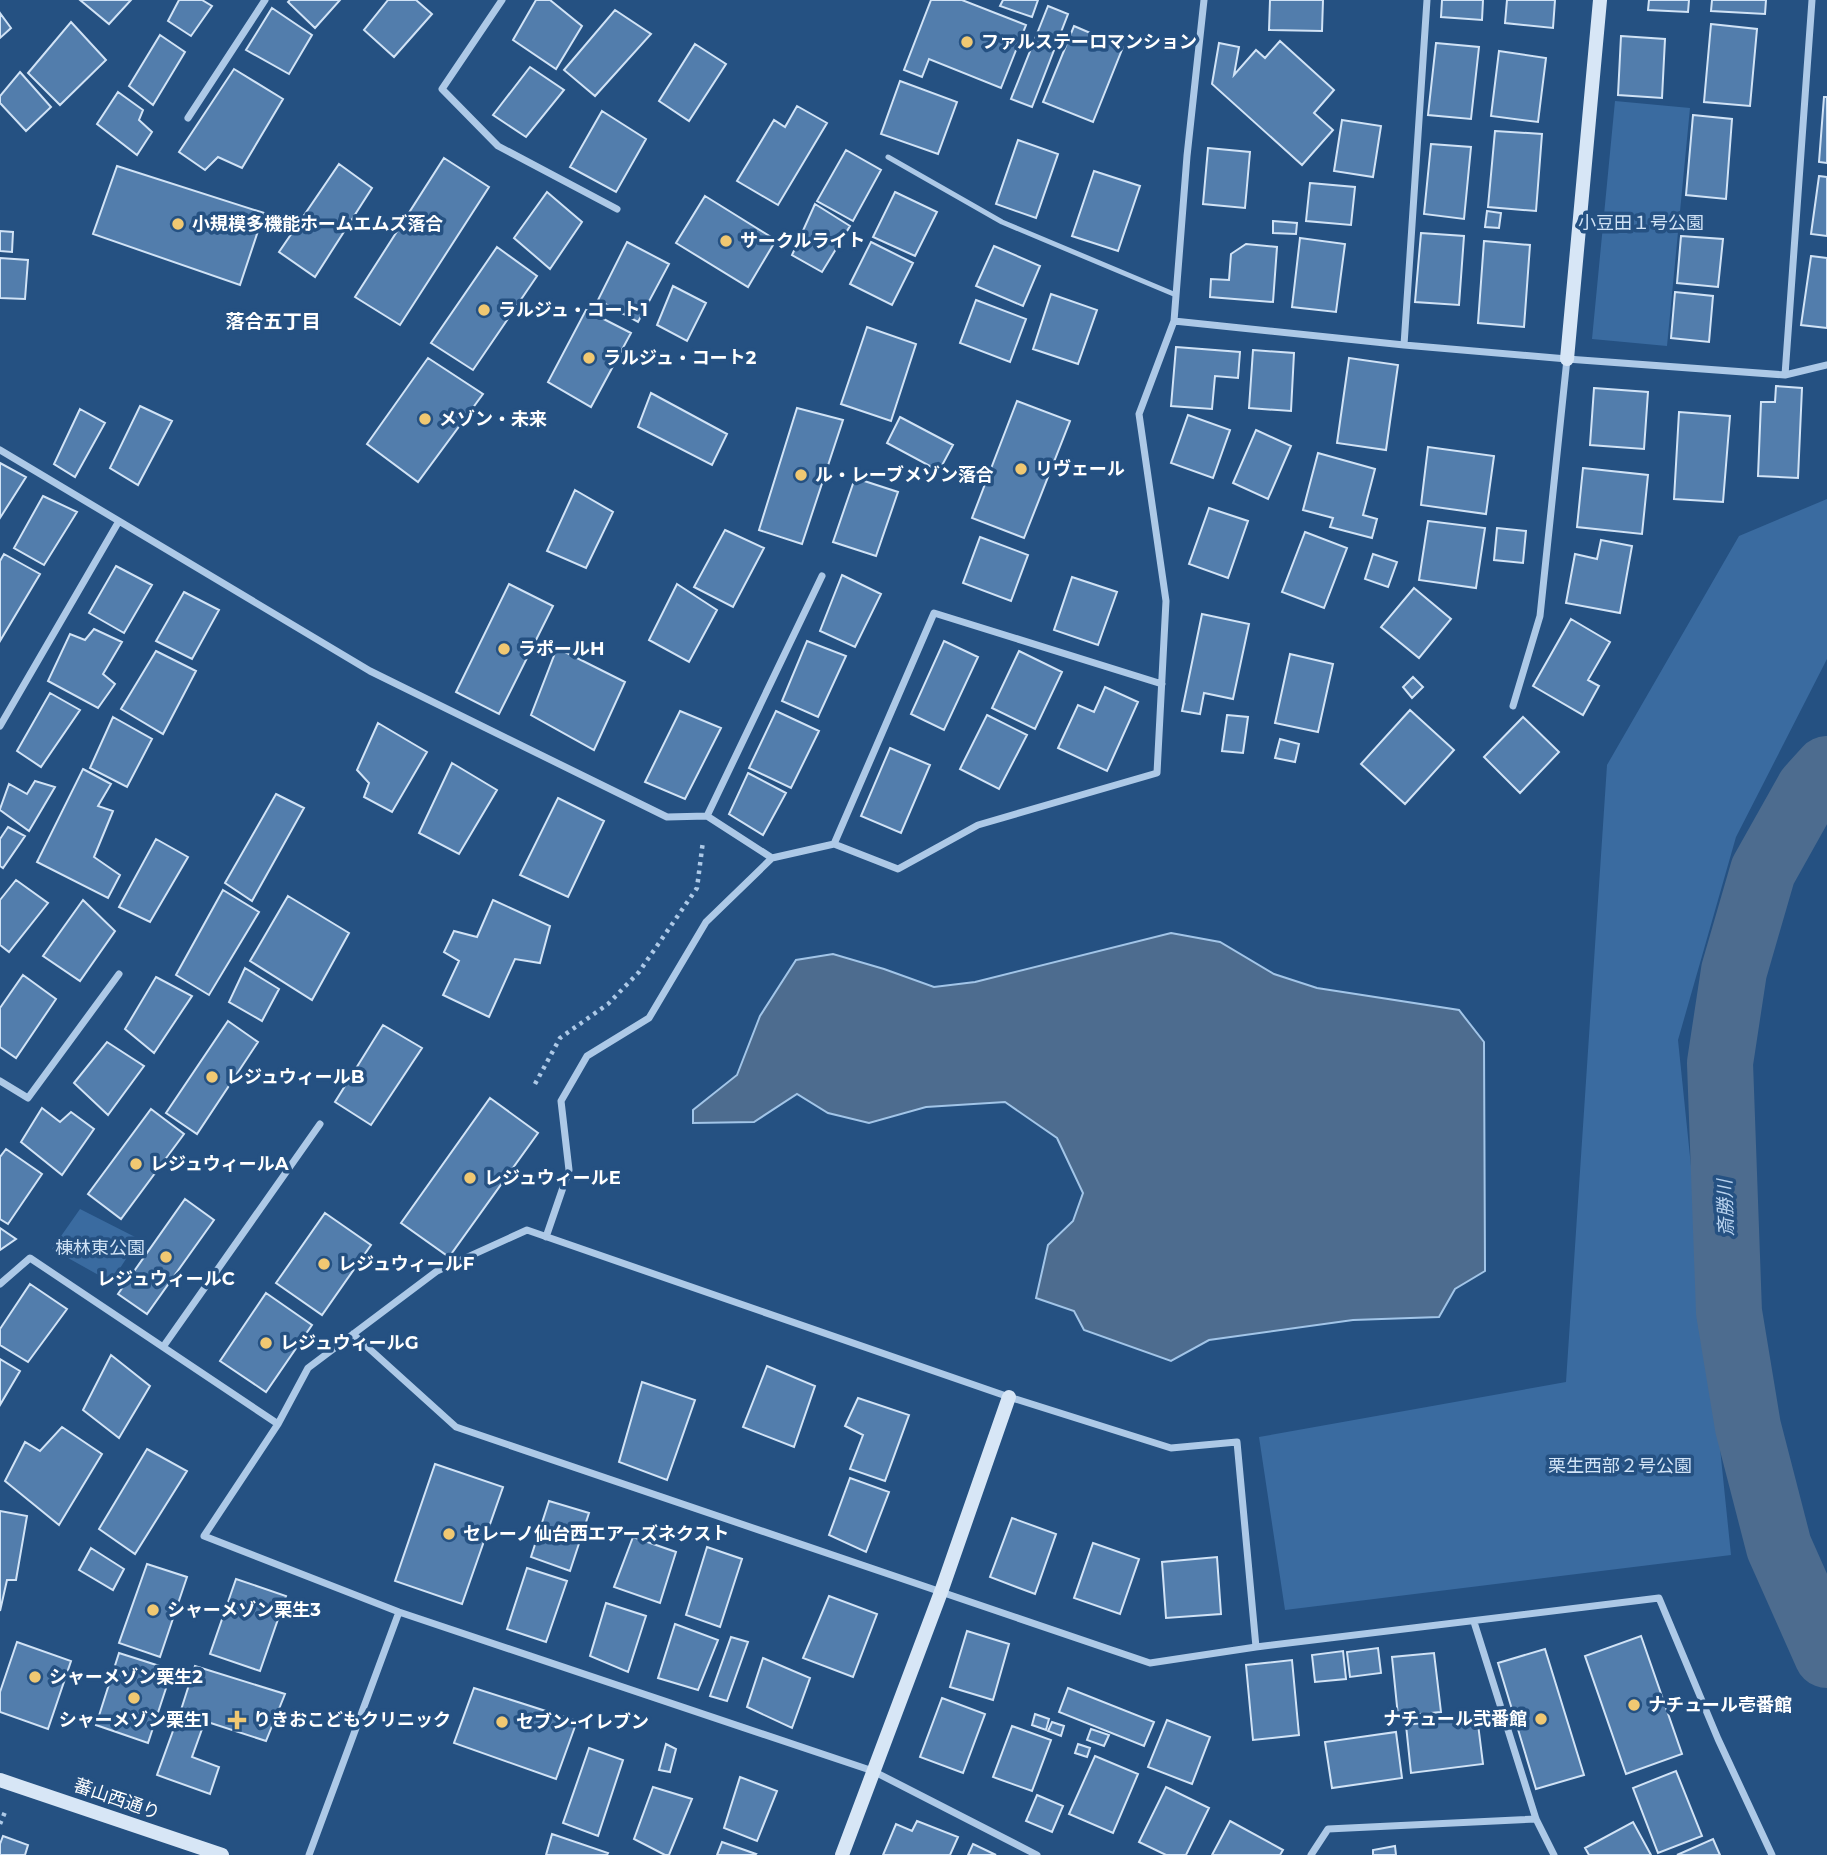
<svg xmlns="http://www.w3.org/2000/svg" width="1827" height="1855" viewBox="0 0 1827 1855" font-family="Montserrat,'Noto Sans JP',sans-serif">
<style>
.green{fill:#3a6ba0}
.water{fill:#4d6c8f;stroke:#a2c5e8;stroke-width:2}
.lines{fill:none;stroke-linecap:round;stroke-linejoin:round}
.river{stroke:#4d6c8f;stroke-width:66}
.building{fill:#527dac;stroke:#d1e3f6;stroke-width:2}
.path{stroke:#adc9e7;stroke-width:4.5;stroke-dasharray:3.5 5;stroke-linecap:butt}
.lane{stroke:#adc9e7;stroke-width:5}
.street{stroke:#adc9e7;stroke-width:7}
.secondary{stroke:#d7e6f6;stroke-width:14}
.poi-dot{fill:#f0c872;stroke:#255182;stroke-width:2.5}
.labels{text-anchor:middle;stroke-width:7;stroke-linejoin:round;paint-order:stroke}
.poi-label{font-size:18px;font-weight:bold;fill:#fff;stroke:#255182;text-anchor:start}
.park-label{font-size:18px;fill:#d1e3f6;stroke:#255182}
.street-label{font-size:18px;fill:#fff;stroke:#255182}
.neighbourhood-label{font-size:19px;font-weight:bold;fill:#fff;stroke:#255182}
.water-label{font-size:19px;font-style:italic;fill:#b9d3ef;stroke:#255182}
</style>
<rect width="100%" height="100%" fill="#255182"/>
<path class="green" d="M1615,101L1690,108L1667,346L1592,339Z
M1827,499V659L1736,837L1678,1040L1731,1555L1285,1610L1259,1437L1566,1382L1607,765L1739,536Z
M80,1209L139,1239L111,1282L52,1249Z"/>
<path class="water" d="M1171,933L1220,942L1274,974L1317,988L1459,1010L1484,1042L1485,1271L1455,1289L1439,1317L1353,1320L1209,1340L1171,1361L1084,1330L1074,1311L1036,1298L1048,1245L1073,1221L1083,1193L1057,1138L1005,1102L926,1107L869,1123L828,1113L797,1094L754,1122L693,1123V1110L737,1075L760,1016L796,960L833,954L884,969L934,987L975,982Z"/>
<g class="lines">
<path class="river" d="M1827,769L1809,789L1763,871L1734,971L1720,1063L1729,1312L1748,1427L1779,1547L1827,1655"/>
</g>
<path class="building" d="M80,0H131L109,24Z
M179,0H202L212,6L191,36L168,21Z
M290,0H340L315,28L288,2Z
M388,0H416L432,14L394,57L364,30Z
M536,0H550L582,26L556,69L513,40Z
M931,0H962L1026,25L1001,88L929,59L922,77L904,70Z
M1003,0H1038L1032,17L1000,6Z
M1270,0H1323L1322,31L1269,30Z
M1442,0H1483L1482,20L1441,17Z
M1507,0H1555L1553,28L1505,23Z
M1649,0H1689L1688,12L1648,10Z
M1712,0H1766L1765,14L1711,11Z
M1048,6L1068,14L1032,107L1011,99Z
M272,8L312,35L289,74L246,50Z
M615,10L651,34L595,96L564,70Z
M0,13L11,28L0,38Z
M71,22L106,60L60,105L28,73Z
M1711,24L1757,29L1750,106L1704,102Z
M1074,26L1123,47L1093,122L1043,102Z
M160,35L185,52L153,105L129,86Z
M1621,36L1665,39L1662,98L1618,95Z
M1280,41L1334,90L1314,113L1333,130L1302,165L1212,84L1219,43L1239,47L1234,75L1256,50L1265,58Z
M1436,43L1479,47L1471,119L1428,115Z
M695,44L726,64L689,121L659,101Z
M1499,51L1546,58L1538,122L1491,116Z
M530,67L564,90L526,137L493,115Z
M234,69L283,99L242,168L218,157L205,170L179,152Z
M20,72L51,107L26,131L0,103V96Z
M900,81L957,102L938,154L881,134Z
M118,92L143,110L139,120L152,132L137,155L97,124Z
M1824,97H1827V163L1819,162Z
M797,106L827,123L778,205L737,181L774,120L785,127Z
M602,111L646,139L616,192L570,167Z
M1693,115L1732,119L1726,199L1686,195Z
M1342,120L1381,126L1373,177L1334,171Z
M1495,131L1542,134L1536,211L1488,207Z
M1018,140L1058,154L1036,218L996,204Z
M1431,144L1471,147L1464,219L1424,214Z
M1208,148L1250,152L1245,208L1203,204Z
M846,150L881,170L853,221L817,201Z
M444,158L489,187L400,325L355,297Z
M339,164L372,188L315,277L279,252Z
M117,166L264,213L240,285L93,234Z
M1094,171L1140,186L1118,251L1072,236Z
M1819,176L1827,177V236L1811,234Z
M1310,183L1355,187L1351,225L1306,221Z
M547,192L582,222L550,269L514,238Z
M895,192L937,212L915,256L873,237Z
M705,196L776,240L748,287L676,243Z
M815,204L850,226L822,272L792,255Z
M1487,211L1501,213L1499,228L1485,227Z
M1273,221L1297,223L1296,234L1273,233Z
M0,231L13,232L12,252L0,251Z
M1421,233L1464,236L1459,305L1415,302Z
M1681,236L1723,239L1718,287L1677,283Z
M1300,238L1345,244L1336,312L1292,307Z
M1484,241L1530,245L1524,327L1478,323Z
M627,242L669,264L638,322L598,300Z
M871,242L913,263L892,305L850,284Z
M1246,244L1277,247L1273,302L1210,297L1211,279L1229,280L1231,254Z
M994,246L1040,266L1023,306L976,286Z
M497,247L537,276L473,370L431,343Z
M1811,256L1827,258V328L1801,325Z
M0,258L28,260L25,299L0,298Z
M673,286L706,303L687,341L657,325Z
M1675,292L1713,296L1709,342L1671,338Z
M1051,294L1097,310L1078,364L1033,349Z
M976,300L1026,319L1010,362L960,343Z
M586,310L631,333L591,407L548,382Z
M867,327L916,344L891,421L841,404Z
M1176,347L1240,352L1238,378L1215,376L1212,409L1171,406Z
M1253,350L1294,353L1291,411L1249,408Z
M428,358L483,394L418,482L367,444Z
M1349,358L1398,365L1386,450L1337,443Z
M1776,386L1802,388L1798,478L1758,476L1761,402H1775Z
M1594,388L1648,392L1644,449L1590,445Z
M651,393L727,434L712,465L638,427Z
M1017,401L1070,421L1024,538L972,518Z
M140,406L172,421L138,485L110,468Z
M797,408L843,420L802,544L759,530Z
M80,409L105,423L75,477L54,464Z
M1679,412L1730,416L1723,502L1674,499Z
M1188,415L1230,430L1213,478L1171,463Z
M900,417L953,445L939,471L887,443Z
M1256,430L1291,446L1268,499L1233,483Z
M1428,447L1494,456L1486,514L1421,505Z
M1318,453L1375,469L1363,515L1377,519L1372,538L1330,527L1333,518L1303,510Z
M0,463L26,477L0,518Z
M1583,468L1648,475L1642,534L1577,527Z
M855,478L898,492L876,556L833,542Z
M575,490L613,512L586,568L547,551Z
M43,496L77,512L44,565L14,548Z
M1209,508L1248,521L1228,578L1189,564Z
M1428,521L1485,528L1476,588L1419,580Z
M1497,528L1526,531L1523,563L1494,560Z
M725,530L764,548L733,607L694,587Z
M1305,532L1347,548L1324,608L1282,592Z
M980,537L1028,555L1011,601L963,583Z
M1601,540L1632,546L1620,613L1566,603L1575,554L1597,559Z
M4,554L40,574L0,641V561Z
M1373,554L1397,562L1388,587L1365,579Z
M116,566L152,585L124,633L89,613Z
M842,575L881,594L855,647L820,631Z
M1072,577L1117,592L1098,645L1054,630Z
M509,584L553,606L499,714L456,692Z
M677,584L717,610L689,662L649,640Z
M1414,588L1451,619L1419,658L1381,627Z
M184,592L219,610L192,659L156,641Z
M1202,614L1249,624L1233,699L1204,693L1200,714L1182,711Z
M1571,619L1610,642L1588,680L1599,686L1583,715L1533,686Z
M94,629L122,642L103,674L115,684L98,708L48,681L70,634L85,640Z
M807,641L846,656L818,717L782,701Z
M944,641L978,657L944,730L911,714Z
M557,648L625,682L594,750L531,715Z
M156,651L196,671L163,734L121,709Z
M1019,651L1062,672L1035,729L992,708Z
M1290,654L1333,664L1318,732L1275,723Z
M1413,677L1423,687L1412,698L1403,687Z
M1105,687L1138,702L1107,771L1058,748L1078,705L1094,712Z
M50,693L80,710L41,767L17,751Z
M1410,710L1454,750L1405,804L1361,764Z
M680,711L721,728L685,799L645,782Z
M776,711L819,731L791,788L749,768Z
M987,715L1027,735L999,789L960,769Z
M1227,715L1248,717L1243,753L1222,751Z
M113,717L152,739L127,787L90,768Z
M1523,717L1559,752L1520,793L1484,757Z
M378,723L427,752L392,812L364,797L369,783L357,770Z
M1280,739L1299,744L1295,762L1275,758Z
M890,748L930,765L901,833L861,816Z
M452,763L497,790L459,854L419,833Z
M83,769L111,784L98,806L113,811L94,857L120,875L108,898L37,862Z
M748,773L786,793L763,835L729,814Z
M35,781L55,787L29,831L0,810V809L9,784L27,794Z
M276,794L304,808L252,901L225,883Z
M558,798L604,821L568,897L520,875Z
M8,827L25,836L3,868L0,866V839Z
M156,839L188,857L150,922L119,907Z
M16,880L48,903L9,952L0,945V900Z
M223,890L259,912L209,995L176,975Z
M288,896L349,933L312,1000L250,961Z
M83,900L115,931L80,981L43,956Z
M493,900L550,926L540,963L515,959L489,1017L443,995L459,961L444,952L454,931L477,937Z
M245,968L279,989L262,1021L229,1002Z
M23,975L56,999L16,1058L0,1047V1008Z
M156,977L192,996L154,1053L125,1029Z
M228,1021L258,1042L197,1134L166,1113Z
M383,1025L422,1048L371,1125L335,1102Z
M107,1042L144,1066L108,1115L74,1083Z
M490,1098L538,1133L449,1257L401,1223Z
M42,1108L60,1122L71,1112L94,1129L62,1175L21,1142Z
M151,1109L184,1134L121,1219L88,1194Z
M6,1149L42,1174L8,1224L0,1219V1157Z
M185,1199L214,1220L147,1314L118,1294Z
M325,1213L371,1245L322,1315L276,1283Z
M0,1228L16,1239L0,1250Z
M30,1284L67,1309L28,1362L0,1345V1329Z
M266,1293L312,1325L266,1392L220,1361Z
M111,1355L150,1386L119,1438L83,1410Z
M0,1359L20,1371L0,1405Z
M767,1366L815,1386L794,1447L743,1427Z
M642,1382L695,1400L667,1480L619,1462Z
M858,1398L909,1415L885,1481L850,1469L863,1435L845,1426Z
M62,1427L102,1454L59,1525L5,1481L25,1442L40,1451Z
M147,1449L187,1471L135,1554L99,1529Z
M435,1464L503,1487L462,1604L395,1581Z
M850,1478L889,1492L866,1552L829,1535Z
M549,1501L589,1513L570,1571L531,1557Z
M0,1511L27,1516L16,1580H7L0,1611Z
M1012,1518L1056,1534L1035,1594L990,1577Z
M633,1537L676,1552L660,1603L614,1587Z
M1093,1543L1139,1559L1120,1614L1074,1598Z
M707,1547L742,1559L720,1627L686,1615Z
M91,1548L124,1569L113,1590L79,1570Z
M1217,1557L1221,1614L1166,1618L1162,1562Z
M147,1564L187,1577L160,1657L119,1643Z
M527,1568L567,1581L546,1642L507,1629Z
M236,1579L286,1596L260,1671L210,1654Z
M829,1596L877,1614L853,1677L803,1658Z
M606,1603L646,1616L628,1672L590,1656Z
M675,1624L718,1640L698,1690L658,1678Z
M967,1631L1009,1644L993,1700L950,1687Z
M1641,1636L1682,1754L1626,1774L1585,1656Z
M731,1637L748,1642L727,1701L710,1696Z
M17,1642L71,1661L48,1729L0,1712V1692Z
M1378,1648L1381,1673L1350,1677L1347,1652Z
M1545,1649L1584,1775L1536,1789L1498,1663Z
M1343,1651L1346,1679L1315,1682L1312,1655Z
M119,1653L172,1670L148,1743L96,1725Z
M1434,1653L1441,1712L1398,1716L1392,1657Z
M763,1658L810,1678L792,1728L747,1707Z
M1292,1660L1299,1735L1253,1740L1246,1665Z
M195,1666L285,1694L266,1741L180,1713Z
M474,1688L577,1721L556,1779L454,1743Z
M1068,1688L1154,1722L1144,1746L1059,1712Z
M942,1698L985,1714L963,1773L920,1757Z
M1035,1714L1049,1719L1046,1730L1032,1725Z
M1477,1716L1483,1764L1411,1773L1406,1725Z
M177,1720L202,1729L192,1757L219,1767L210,1794L157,1775Z
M1167,1720L1210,1737L1192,1784L1148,1767Z
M1052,1722L1064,1726L1061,1736L1048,1731Z
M1012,1726L1051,1740L1032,1791L993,1777Z
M1091,1729L1109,1735L1104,1746L1087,1740Z
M1396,1732L1402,1778L1332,1788L1325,1742Z
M666,1744L676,1749L670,1772L659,1770Z
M1078,1744L1090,1748L1087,1757L1075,1753Z
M589,1748L623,1760L598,1836L563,1823Z
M1095,1756L1138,1774L1113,1833L1069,1814Z
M1676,1771L1702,1836L1658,1853L1633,1788Z
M740,1777L777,1791L757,1841L724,1828Z
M653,1787L692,1799L669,1855H665L634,1839Z
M1166,1787L1209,1808L1186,1855H1166L1139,1842Z
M1037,1795L1063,1806L1052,1832L1026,1821Z
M917,1821L958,1837L950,1855H883L896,1824L912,1831Z
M1230,1821L1283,1850L1280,1855H1212Z
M1633,1822L1651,1855H1589L1585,1848Z
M552,1834L608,1853L607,1855H546Z
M3,1836L28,1845L25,1855H0V1844Z
M1713,1839L1720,1855H1677Z
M722,1842L756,1854L755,1855H717Z
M973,1844L996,1855H968Z
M1395,1846L1396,1855H1373V1850Z"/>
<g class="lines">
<path class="path" d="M535,1084L560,1038L608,1004L639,972L697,888L703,841
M0,1824L5,1812"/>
<path class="lane" d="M888,157L1002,222L1176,295"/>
<path class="street" d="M502,0L442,89L498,146L617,209
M1427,0L1404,345L1567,359L1785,375L1827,365
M188,118L265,0
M1174,321L1187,156L1204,0
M1785,375L1812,0
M0,450L370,671L667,817L707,816L822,576
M1513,706L1540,616L1567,359
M0,726L119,521
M707,816L772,858
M834,844L934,613L1162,684
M0,1081L28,1098L119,974
M546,1237L569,1170L561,1101L587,1056L649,1018L706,922L772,858L834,844L898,869L978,825L1157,773L1166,601L1139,414L1174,321L1404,345
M0,1284L30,1258L278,1424
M353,1334L456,1427L1150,1663L1256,1647L1659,1598L1718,1739L1772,1855
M163,1347L320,1124
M1474,1622L1536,1819L1554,1855
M309,1855L399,1612
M1037,1855L873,1771L399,1612L204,1536L278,1424L308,1368L437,1271L527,1230L1009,1397L1171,1448L1237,1442L1256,1647
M1311,1855L1328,1829L1536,1819"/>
<path class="secondary" d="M1567,359L1600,0
M0,1780L222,1855
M842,1855L941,1592L1009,1397"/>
</g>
<g class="poi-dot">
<circle cx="967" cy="42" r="7"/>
<circle cx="178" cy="224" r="7"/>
<circle cx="726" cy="241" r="7"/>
<circle cx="484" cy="310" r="7"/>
<circle cx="589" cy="358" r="7"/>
<circle cx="425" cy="419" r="7"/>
<circle cx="1021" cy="469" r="7"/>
<circle cx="801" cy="475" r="7"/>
<circle cx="504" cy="649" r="7"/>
<circle cx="212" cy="1077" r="7"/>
<circle cx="136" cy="1164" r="7"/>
<circle cx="470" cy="1178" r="7"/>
<circle cx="166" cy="1257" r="7"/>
<circle cx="324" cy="1264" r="7"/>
<circle cx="266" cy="1343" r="7"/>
<circle cx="449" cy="1534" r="7"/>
<circle cx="153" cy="1610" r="7"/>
<circle cx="35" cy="1677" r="7"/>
<circle cx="134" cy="1698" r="7"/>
<circle cx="1634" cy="1705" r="7"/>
<circle cx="1541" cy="1719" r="7"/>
<path d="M233.5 1709.5h7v7h7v7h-7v7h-7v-7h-7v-7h7z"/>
<circle cx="502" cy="1722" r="7"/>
</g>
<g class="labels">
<g class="poi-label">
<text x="981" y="48">ファルステーロマンション</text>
<text x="192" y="230">小規模多機能ホームエムズ落合</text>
<text x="740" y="247">サークルライト</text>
<text x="498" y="316">ラルジュ・コート1</text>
<text x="603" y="364">ラルジュ・コート2</text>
<text x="439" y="425">メゾン・未来</text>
<text x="1035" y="475">リヴェール</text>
<text x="815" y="481">ル・レーブメゾン落合</text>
<text x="518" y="655">ラポールH</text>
<text x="226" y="1083">レジュウィールB</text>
<text x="150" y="1170">レジュウィールA</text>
<text x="484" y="1184">レジュウィールE</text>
<text x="338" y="1270">レジュウィールF</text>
<text x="166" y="1285" text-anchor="middle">レジュウィールC</text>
<text x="280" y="1349">レジュウィールG</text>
<text x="463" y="1540">セレーノ仙台西エアーズネクスト</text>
<text x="167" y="1616">シャーメゾン栗生3</text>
<text x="49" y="1683">シャーメゾン栗生2</text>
<text x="1648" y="1711">ナチュール壱番館</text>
<text x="1527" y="1725" text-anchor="end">ナチュール弐番館</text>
<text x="134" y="1726" text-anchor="middle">シャーメゾン栗生1</text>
<text x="253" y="1726">りきおこどもクリニック</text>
<text x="516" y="1728">セブン-イレブン</text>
</g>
<g class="park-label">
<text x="1641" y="229">小豆田１号公園</text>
<text x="100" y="1254">棟林東公園</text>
<text x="1620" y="1472">栗生西部２号公園</text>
</g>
<g class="street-label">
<text transform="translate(117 1799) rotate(19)" y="6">蕃山西通り</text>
</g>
<g class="neighbourhood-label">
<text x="273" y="328">落合五丁目</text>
</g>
<g class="water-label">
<text transform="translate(1725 1208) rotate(-92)" y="7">斎勝川</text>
</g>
</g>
</svg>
